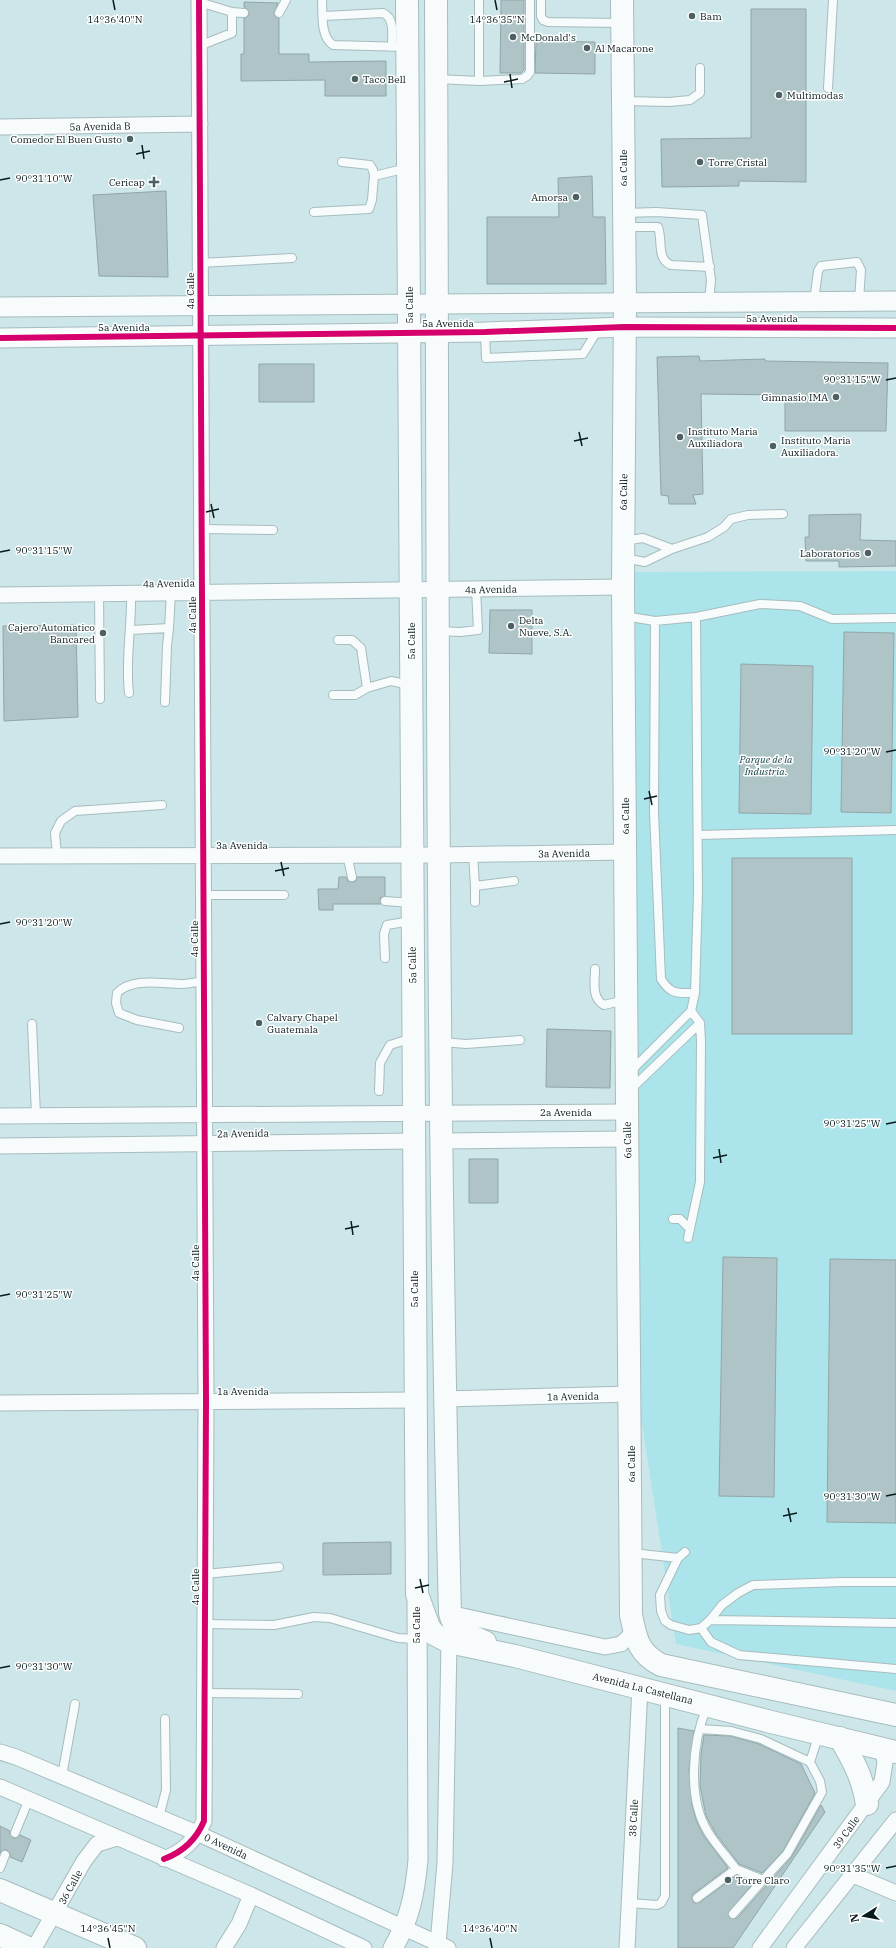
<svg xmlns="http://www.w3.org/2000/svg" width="896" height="1948" viewBox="0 0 896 1948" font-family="'IBM Plex Serif',serif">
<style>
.green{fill:#abe4ea}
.building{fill:#afc4c6;stroke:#91a5a7}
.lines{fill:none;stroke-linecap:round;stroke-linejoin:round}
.service-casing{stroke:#a7bcbe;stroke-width:10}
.minor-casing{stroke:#a7bcbe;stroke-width:17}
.tertiary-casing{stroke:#a7bcbe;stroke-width:21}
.secondary-casing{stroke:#a7bcbe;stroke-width:24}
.primary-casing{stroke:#a7bcbe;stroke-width:24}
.service{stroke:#f7fbfc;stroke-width:8}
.minor{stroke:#f7fbfc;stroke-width:15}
.tertiary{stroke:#f7fbfc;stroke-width:19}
.secondary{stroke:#f7fbfc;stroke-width:22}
.primary{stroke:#f7fbfc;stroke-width:22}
.cycleway-casing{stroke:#fff;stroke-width:8}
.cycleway{stroke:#d6006c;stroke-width:6}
.ticks{fill:none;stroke:#071a1c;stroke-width:1.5}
.poi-dot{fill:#4c6164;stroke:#fff;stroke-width:1.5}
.labels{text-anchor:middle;stroke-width:3;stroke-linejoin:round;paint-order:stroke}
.poi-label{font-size:10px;fill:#071a1c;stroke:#fff;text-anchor:start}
.street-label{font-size:10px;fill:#071a1c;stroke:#fff}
.park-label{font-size:10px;font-style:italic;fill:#124449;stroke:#fff}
.ticks-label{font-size:10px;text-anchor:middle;fill:#071a1c;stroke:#fff;stroke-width:3;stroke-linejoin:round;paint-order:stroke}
</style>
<rect width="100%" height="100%" fill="#cce6e9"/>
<path class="green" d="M896,571V1691L676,1644L638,1398L635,572Z"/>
<path class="building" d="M501,0H524V70L521,73H500Z
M244,2L278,3L274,13L275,16L279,18V54H309V62L386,61V96H325V80L241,81V54H244V18L248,16L249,13L247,9L244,7Z
M751,9H806V182L739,181V186L662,187L661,139L751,138Z
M536,41L595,42V74L535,73Z
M592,176L593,217H605L606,284H487V217H559L558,178Z
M166,191L168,277L99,276L93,195Z
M699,356L700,361L765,359V361L888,363L886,431H785V395L701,394L703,494L693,495L696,504H669L668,496L661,495L657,357Z
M259,364H314V402H259Z
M861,514L860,540L896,541V566L839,567V561H806L805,537H809V515Z
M490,610H532V654L489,653Z
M76,625L78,717L4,721L3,626Z
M844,632L894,633L891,813L841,812Z
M741,664L813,666L811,814L739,813Z
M732,858H852V1034H732Z
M339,877H346L348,881L353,882L356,881L357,877H385V896L380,898L381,904H333V910H319L318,889H338Z
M547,1029L611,1031L610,1088L546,1087Z
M469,1159H498V1203H469Z
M723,1257L777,1258L774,1497L719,1496Z
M830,1259L896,1260V1523L827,1522Z
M391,1542V1574L323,1575V1543Z
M678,1728L694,1731L689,1769L692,1805L696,1820L703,1835L728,1868L693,1894L692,1899L694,1903L700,1902L737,1875L754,1882L728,1913L730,1918H737L791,1858L821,1805L825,1812L733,1948H678Z
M704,1735L730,1736L759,1744L801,1764L815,1793L783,1851L762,1873L739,1864L716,1834L706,1816L700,1786L701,1754Z
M0,1826L10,1831V1834L13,1838H16L20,1835L31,1840L22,1862L10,1857V1854L7,1850H4L0,1853Z"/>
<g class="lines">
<g class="service-casing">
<path id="service" d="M322,0C323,15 320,36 333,45L406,47
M541,0V16L543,20L548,22L622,23
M199,2L232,12V33L199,46
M232,12L244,13
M279,13L286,0
M324,16L383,13C395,18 392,35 392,47
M437,79L479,81L522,79L527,76L530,72V0
M479,81V0
M828,88L833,0
M623,101L669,102L690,100L700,93V68
M342,162L370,165L373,170L374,176
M314,212L369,209L372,200L374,176L407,168
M625,213L656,212L702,215L711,280L709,302
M626,227H658C663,240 656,259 671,265L710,267
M200,263L292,258
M814,301L818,271L821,266L857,262L861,270L859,301
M485,332L486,358L583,354L599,328
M202,529L273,530
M623,541L643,538L672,549L708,537L724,527L731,519L748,515L783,514
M624,558L645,562L672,549
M99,594L100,699
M624,616L655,621
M696,617L760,604L800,606L832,619L896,618
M169,628L171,593
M131,630L169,628L167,646L165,702
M439,631L460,632L478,630L476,589
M338,640H352L361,648L367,688
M129,693C125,659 132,627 131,594
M333,695H355L367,688L391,681L410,685
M698,835L896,830
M473,854L475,886L514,881
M57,855L55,833L61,821L75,811L162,805
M347,855L352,877
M203,895H284
M385,901L412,903
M475,902V886
M385,958L384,934L387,925L411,921
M595,969C595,981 591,998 604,1005L625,1000
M32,1024L36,1115
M179,1028L137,1020L119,1013L116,1003L117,993C132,977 162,984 182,984C189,984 197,982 204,981
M442,1042L466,1044L520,1040
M631,1071L691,1011L695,993L698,893L696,617L655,621L654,812L661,979C671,995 677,993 695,993
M630,1090L700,1023
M379,1091L380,1063L390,1045L412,1038
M673,1219H680L690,1229
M688,1238L700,1182L701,1041L700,1023L691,1011
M632,1553L678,1558L660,1595L661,1611L665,1621L671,1625L689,1630L701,1628L710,1620L722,1605L738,1593L753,1585L843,1582H896
M678,1558L685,1552
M205,1574L279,1567
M710,1620L896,1623
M205,1624L274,1625L314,1617L330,1618L398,1638L416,1639
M701,1628L711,1642L739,1655L896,1669
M204,1693L298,1694
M707,1707C692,1742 687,1798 708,1832C716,1845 727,1857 736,1869
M700,1729L731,1731L761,1739L810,1762
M62,1776L75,1704
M159,1817L166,1790L165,1719
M15,1833L29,1799
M0,1868L5,1855
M697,1898L736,1869L763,1880L787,1854L822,1792L820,1781L810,1762L819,1734
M629,1903L657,1905L661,1903L665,1896V1695
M733,1914L763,1880"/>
</g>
<g class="minor-casing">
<path id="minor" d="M0,127L200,124
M0,595L623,587
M0,856L440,855L625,852
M0,1116L627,1112
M442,1141L628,1139
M0,1146L414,1141
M444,1399L631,1394
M0,1403L415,1400
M458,1615L605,1647L621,1644L634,1632
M0,1752L16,1757L199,1834L448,1948
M0,1787L251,1895L364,1948
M164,1859C183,1852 196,1840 204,1821L206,1401L199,0
M851,1874L896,1893
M34,1948L84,1861L97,1844L117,1838
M224,1948L239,1924L251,1895
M436,1948L438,1944L445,1863L449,1642L457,1627L468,1618
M627,1948L640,1687
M760,1948L882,1782L885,1762L882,1748
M794,1948L896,1820"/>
</g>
<g class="tertiary-casing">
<path id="tertiary" d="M0,307L896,301
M0,338L485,332L624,327L896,328
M393,1948C410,1919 415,1893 418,1860L417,1599"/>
</g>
<g class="secondary-casing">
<path id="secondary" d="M407,0L417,1594L429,1627L434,1634L449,1642L515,1656L767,1721L896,1752
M436,0C438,538 436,1075 450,1613C453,1630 470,1635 485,1642
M622,0L625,303L623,587L631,1615C636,1639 638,1653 661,1665L896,1715
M840,1738C854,1762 862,1776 867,1804"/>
</g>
<g class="primary-casing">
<path id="primary" d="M0,1890L135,1948
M0,1935L28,1948"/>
</g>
<use href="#service" class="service"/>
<use href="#minor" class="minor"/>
<use href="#tertiary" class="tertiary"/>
<use href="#secondary" class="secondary"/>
<use href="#primary" class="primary"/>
<g class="cycleway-casing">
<path id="cycleway" d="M0,338L485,332L624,327L896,328
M164,1859C183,1852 196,1840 204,1821L206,1401L199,0"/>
</g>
<use href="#cycleway" class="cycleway"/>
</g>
<path class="ticks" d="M113,0L115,10M495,0L497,10M510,74L512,88M504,82L518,79M142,145L144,159M136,154L150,151M0,180L10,178M886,380L896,378M579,432L582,446M574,441L588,438M211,504L214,518M206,512L219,509M0,552L10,550M886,752L896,750M649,791L652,805M644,799L657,796M281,862L284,876M275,871L289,868M0,924L10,922M886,1124L896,1122M719,1149L721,1163M713,1158L727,1155M351,1221L353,1235M345,1229L359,1226M0,1296L10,1294M886,1496L896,1494M788,1508L791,1522M783,1516L797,1513M420,1579L423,1593M415,1588L429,1585M0,1668L10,1666M886,1868L896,1866M108,1938L110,1948M490,1938L492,1948"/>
<g class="poi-dot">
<circle cx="692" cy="16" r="4"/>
<circle cx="513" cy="37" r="4"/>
<circle cx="587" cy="48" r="4"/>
<circle cx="355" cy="79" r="4"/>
<circle cx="779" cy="95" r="4"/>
<circle cx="130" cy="139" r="4"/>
<circle cx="700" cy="162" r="4"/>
<path d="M152 176h4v4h4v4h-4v4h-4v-4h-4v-4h4z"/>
<circle cx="576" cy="197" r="4"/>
<circle cx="836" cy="397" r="4"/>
<circle cx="680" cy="437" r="4"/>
<circle cx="773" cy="446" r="4"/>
<circle cx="868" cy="553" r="4"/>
<circle cx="511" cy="626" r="4"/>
<circle cx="103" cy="633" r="4"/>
<circle cx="259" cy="1023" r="4"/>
<circle cx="728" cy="1880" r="4"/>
</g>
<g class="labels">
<g class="poi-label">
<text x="700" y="20">Bam</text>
<text x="521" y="41">McDonald's</text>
<text x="595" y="52">Al Macarone</text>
<text x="363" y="83">Taco Bell</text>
<text x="787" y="99">Multimodas</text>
<text x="122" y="143" text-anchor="end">Comedor El Buen Gusto</text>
<text x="708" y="166">Torre Cristal</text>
<text x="145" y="186" text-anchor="end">Cericap</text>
<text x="568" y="201" text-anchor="end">Amorsa</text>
<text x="828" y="401" text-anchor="end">Gimnasio IMA</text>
<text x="688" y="435">Instituto Maria<tspan x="688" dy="12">Auxiliadora</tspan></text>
<text x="781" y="444">Instituto Maria<tspan x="781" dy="12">Auxiliadora.</tspan></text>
<text x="860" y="557" text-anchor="end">Laboratorios</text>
<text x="519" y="624">Delta<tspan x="519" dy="12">Nueve, S.A.</tspan></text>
<text x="95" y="631" text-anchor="end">Cajero Automatico<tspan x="95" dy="12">Bancared</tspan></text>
<text x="267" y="1021">Calvary Chapel<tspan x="267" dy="12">Guatemala</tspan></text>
<text x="736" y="1884">Torre Claro</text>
</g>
<g class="street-label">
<text transform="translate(100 126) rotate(-1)" y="4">5a Avenida B</text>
<text transform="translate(623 168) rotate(-90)" y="4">6a Calle</text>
<text transform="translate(190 291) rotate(-90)" y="4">4a Calle</text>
<text transform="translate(409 305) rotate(-90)" y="4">5a Calle</text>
<text x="772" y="322">5a Avenida</text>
<text x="448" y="327">5a Avenida</text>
<text x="124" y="331">5a Avenida</text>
<text transform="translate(623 492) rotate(-89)" y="4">6a Calle</text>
<text transform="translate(169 583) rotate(-1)" y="4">4a Avenida</text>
<text transform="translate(491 589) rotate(-1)" y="4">4a Avenida</text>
<text transform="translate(192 615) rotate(-90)" y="4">4a Calle</text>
<text transform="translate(411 641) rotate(-90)" y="4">5a Calle</text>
<text transform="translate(625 816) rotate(-90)" y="4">6a Calle</text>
<text x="242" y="849">3a Avenida</text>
<text transform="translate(564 853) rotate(-1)" y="4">3a Avenida</text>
<text transform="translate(194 939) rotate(-90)" y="4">4a Calle</text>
<text transform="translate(412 965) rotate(-91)" y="4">5a Calle</text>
<text x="566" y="1116">2a Avenida</text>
<text transform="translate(243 1133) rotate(-1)" y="4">2a Avenida</text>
<text transform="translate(627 1140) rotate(-91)" y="4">6a Calle</text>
<text transform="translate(195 1263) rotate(-90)" y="4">4a Calle</text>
<text transform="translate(414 1289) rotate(-90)" y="4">5a Calle</text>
<text x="243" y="1395">1a Avenida</text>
<text transform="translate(573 1396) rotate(-1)" y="4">1a Avenida</text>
<text transform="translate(631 1464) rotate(-90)" y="4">6a Calle</text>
<text transform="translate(195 1587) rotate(-90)" y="4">4a Calle</text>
<text transform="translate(416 1625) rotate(-90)" y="4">5a Calle</text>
<text transform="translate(643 1688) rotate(14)" y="4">Avenida La Castellana</text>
<text transform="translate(633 1818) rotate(-87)" y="4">38 Calle</text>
<text transform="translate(846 1832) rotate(-54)" y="4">39 Calle</text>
<text transform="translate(226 1846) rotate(25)" y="4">0 Avenida</text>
<text transform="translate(70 1887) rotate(-61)" y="4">36 Calle</text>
</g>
<g class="park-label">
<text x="766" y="763">Parque de la<tspan x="766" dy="12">Industria.</tspan></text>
</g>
</g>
<g class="ticks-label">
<text x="115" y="23">14°36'40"N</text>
<text x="497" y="23">14°36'35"N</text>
<text x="44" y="182">90°31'10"W</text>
<text x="852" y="383">90°31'15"W</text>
<text x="44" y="554">90°31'15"W</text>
<text x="852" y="755">90°31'20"W</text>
<text x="44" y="926">90°31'20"W</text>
<text x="852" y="1127">90°31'25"W</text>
<text x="44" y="1298">90°31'25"W</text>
<text x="852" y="1500">90°31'30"W</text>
<text x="44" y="1670">90°31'30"W</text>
<text x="852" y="1872">90°31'35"W</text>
<text x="108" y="1932">14°36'45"N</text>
<text x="490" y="1932">14°36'40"N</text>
</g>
<g transform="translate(864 1916) rotate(259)" stroke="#ffffff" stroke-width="3" paint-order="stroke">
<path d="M0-3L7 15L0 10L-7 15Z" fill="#071a1c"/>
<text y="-6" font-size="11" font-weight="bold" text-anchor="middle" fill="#071a1c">N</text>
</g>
</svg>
